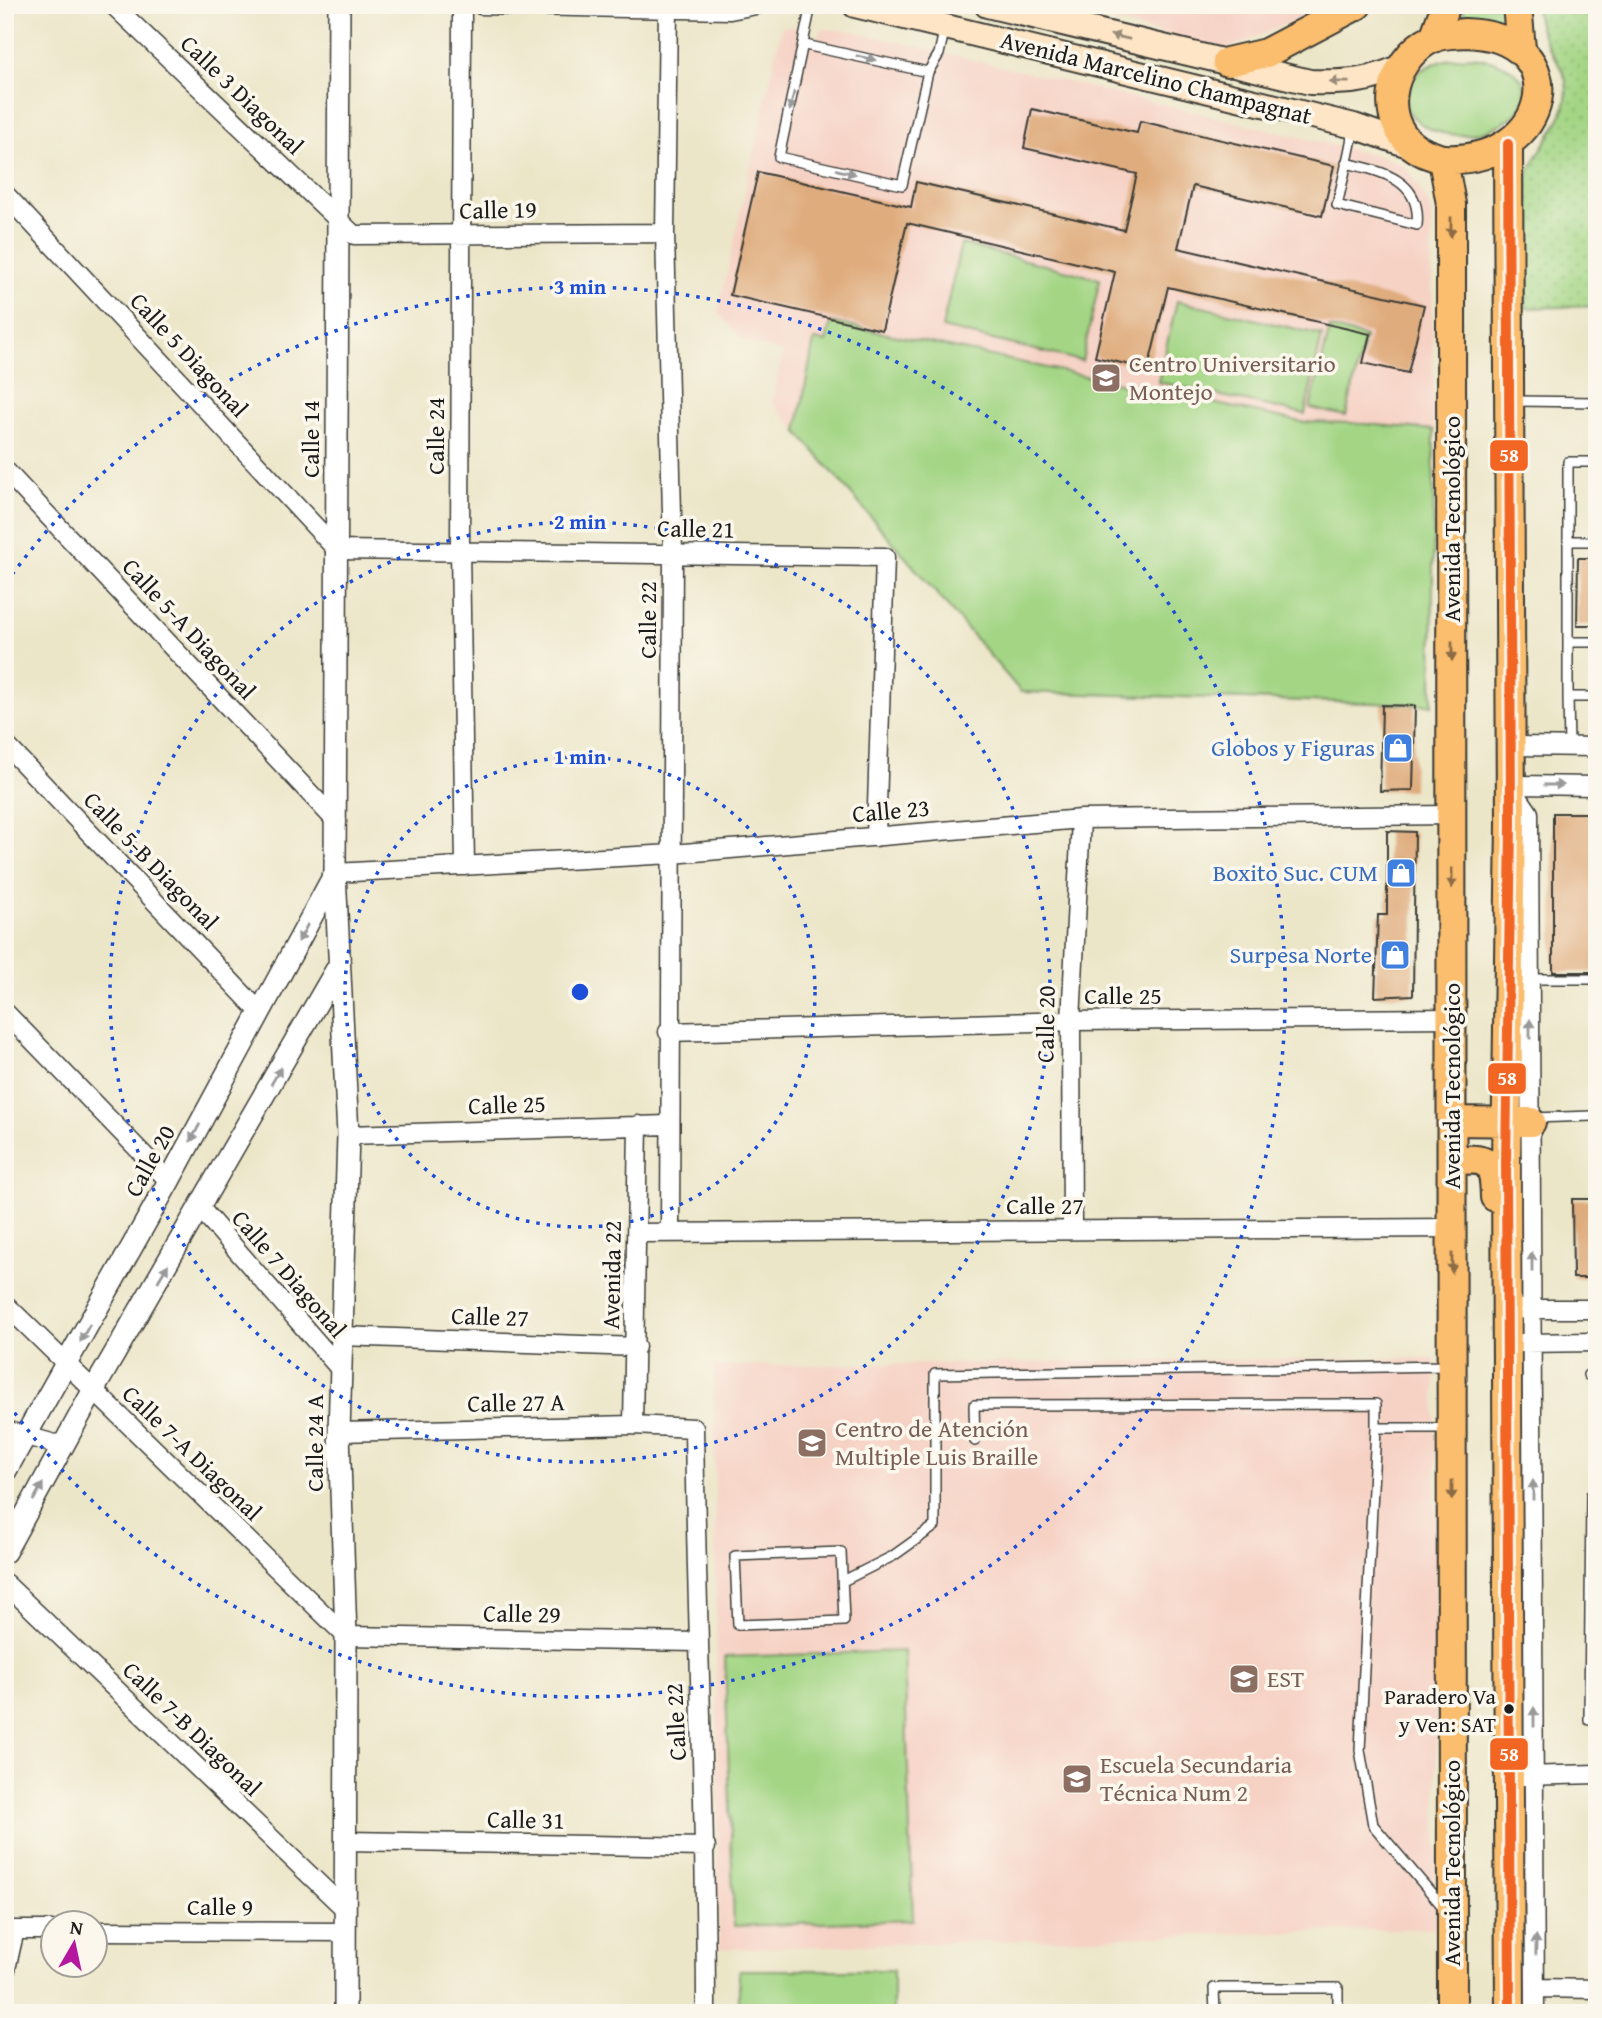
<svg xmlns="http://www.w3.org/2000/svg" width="1602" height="2018" viewBox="0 0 1602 2018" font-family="'Gentium Book Plus',serif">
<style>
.built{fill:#f6d2c5}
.grass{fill:#a3d584;stroke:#607850;stroke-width:2}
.park{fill:url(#park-dots);stroke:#607850;stroke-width:2}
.building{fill:#dfac7d}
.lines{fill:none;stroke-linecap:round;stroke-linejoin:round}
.service-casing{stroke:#3b3a36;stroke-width:12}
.minor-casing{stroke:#3b3a36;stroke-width:21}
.tertiary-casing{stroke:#3b3a36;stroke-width:24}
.secondary-casing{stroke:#3b3a36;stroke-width:28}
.primary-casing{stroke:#3b3a36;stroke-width:32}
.service{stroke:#fff;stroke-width:9}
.minor{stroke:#fff;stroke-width:18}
.tertiary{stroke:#fff;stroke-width:21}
.secondary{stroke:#fde5c5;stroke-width:24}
.primary{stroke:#fbbd6e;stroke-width:28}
.bus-1-casing{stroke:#fbf7ec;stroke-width:16}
.bus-1{stroke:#f26522;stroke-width:10}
.oneway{fill:#988b79}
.oneway2{fill:#999}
.oneway3{fill:#8c6c45}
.ring{fill:none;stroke:#1d4ed8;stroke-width:3.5;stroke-dasharray:3.5 7}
.bus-dot{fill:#1c1c1c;stroke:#fbf7ec;stroke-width:2.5}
.labels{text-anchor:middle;stroke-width:7;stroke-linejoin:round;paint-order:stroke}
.bus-label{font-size:22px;fill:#1c1c1c;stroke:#fbf7ec;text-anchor:end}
.street-label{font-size:24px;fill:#1c1c1c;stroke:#fbf7ec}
.education-label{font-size:24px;fill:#785e54;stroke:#fbf7ec;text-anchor:start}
.shop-label{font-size:24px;fill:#366cbe;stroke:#fbf7ec;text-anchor:end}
.centre{fill:#1d4ed8;stroke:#fbf7ec;stroke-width:3.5}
.ring-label{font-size:21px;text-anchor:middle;font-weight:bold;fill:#1d4ed8;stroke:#fbf7ec;stroke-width:7;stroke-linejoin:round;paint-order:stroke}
.line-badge{stroke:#fbf7ec;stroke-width:2.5}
.badge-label{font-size:19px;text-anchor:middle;font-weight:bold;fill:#fff}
</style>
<defs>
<pattern id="park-dots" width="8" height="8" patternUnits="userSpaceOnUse" patternTransform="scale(1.75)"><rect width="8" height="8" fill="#a3d584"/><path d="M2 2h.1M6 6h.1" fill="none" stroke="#8cb671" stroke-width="1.8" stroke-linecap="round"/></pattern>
</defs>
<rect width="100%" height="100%" fill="#fbf7ec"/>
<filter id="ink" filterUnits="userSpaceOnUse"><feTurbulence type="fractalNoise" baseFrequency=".0143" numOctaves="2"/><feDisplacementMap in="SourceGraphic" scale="14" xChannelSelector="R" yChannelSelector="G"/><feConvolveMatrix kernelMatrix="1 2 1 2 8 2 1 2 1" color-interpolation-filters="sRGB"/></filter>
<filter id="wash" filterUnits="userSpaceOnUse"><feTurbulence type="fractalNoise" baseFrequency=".00686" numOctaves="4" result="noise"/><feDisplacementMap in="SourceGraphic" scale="28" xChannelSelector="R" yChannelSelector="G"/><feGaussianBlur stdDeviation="1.57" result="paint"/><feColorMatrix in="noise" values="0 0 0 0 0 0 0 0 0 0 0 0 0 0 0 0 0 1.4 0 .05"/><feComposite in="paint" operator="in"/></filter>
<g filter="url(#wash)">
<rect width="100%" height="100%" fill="#ece6c9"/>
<path class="built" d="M1043,5H1329L1228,49Z
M782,26L799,28L803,36L817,37L822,29L851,31L1384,157L1405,166L1431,208L1434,430L1432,705L1021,692L772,402L783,353L744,341L718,313Z
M1435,1358L1437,1928L719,1949L714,1366Z"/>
<path class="grass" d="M1464,5H1505V21L1464,16Z
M1469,57C1494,58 1538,72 1521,107C1517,115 1508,120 1501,124C1469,141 1425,140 1405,106C1404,69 1437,59 1469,57Z
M961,244L1100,279L1082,361L942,328Z
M1177,301L1322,335L1305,414L1158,382Z
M831,322L1302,422L1353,423L1434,430L1432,705L1021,692L797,431L814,340L826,342Z
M1330,328L1365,337L1346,416L1310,408Z
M904,1651L913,1920L734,1926L725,1657Z
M739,1970H893V2013H739Z"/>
<path class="park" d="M1535,5H1597V306L1526,308L1527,181C1534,146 1573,121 1566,81C1563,67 1552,55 1546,42C1540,31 1537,18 1535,5Z"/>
<g id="blocks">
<path class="building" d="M1032,109L1137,133L1140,121L1334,166L1322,216L1193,186L1178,248L1424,305L1408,373L1363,363L1370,334L1168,287L1148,369L1095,357L1115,272L907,223L882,330L730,295L758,172L911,207L916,182L1124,230L1137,174L1024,148Z
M1578,558H1597V625H1577Z
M1382,705L1415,706L1413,790L1380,791Z
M1553,813H1597V972H1553Z
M1387,831L1415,832L1413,995L1375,997L1378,915H1387Z
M1572,1199H1597V1278H1573Z"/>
</g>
</g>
<g filter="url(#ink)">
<use href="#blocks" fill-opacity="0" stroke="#3b3a36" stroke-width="2"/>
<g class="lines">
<g class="service-casing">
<path id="service" d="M811,5L779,157L902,185L928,72L939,54L945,27
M805,45L928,72
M1346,163C1380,171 1422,179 1417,225L1337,205C1343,180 1349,154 1354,128
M1511,401L1597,402
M1597,462H1568V697H1597
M1568,541H1597
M1568,642H1597
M1568,697L1569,746
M1529,979H1597
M1532,1118L1593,1116
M1588,1375H1597
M975,1441L974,1405L1376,1404V1428
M1597,1495H1591L1589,1720H1597
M841,1552L844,1621L738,1625L735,1556Z
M843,1581L893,1556L935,1526V1374L1447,1366
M1444,1908L1373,1825L1360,1750L1376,1428H1447
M1215,2013L1214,1988H1338V2013"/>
</g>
<g class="minor-casing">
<path id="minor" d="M113,5L354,235L665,233
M462,5L460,549L465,866
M481,5L730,10L756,5
M668,9L665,233L673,554L670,1232
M5,194L337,550L885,557L876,837
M5,470L337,822
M5,744L260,1012
M1511,746L1597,747
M1511,785L1597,786
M1512,788L1529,813L1535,2013
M335,873L672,854L1081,819L1452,815
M5,1012L169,1181
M668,1032L1071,1021L1452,1018
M348,1135L668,1125
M201,1209L341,1370
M1072,1230L1071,1021L1081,819
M638,1233L1452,1228
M5,1304L346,1636L697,1642
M1520,1309H1597
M342,1336L636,1347
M1522,1343L1597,1342
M633,1425L638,1125
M5,1430L62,1446
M339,1432L633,1425L694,1428C697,1623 706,1818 706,2013
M5,1583L345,1909
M1523,1776L1597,1774
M345,1841L706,1847
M5,1930H52
M94,1931L345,1932
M5,1973L15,1930
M1535,1988L1597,1989"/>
</g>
<g class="tertiary-casing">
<path id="tertiary" d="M339,5L335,873L348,1135L339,1432L346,1636L345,2013
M5,1472L169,1181L334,875
M5,1552L93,1391L339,965"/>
</g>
<g class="secondary-casing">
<path id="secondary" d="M855,5L1354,126L1414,147
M987,5L1310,82C1345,83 1372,82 1404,65"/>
</g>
<g class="primary-casing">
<path id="primary" d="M1517,5L1521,49
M1465,33C1578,36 1552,164 1445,159C1439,159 1431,155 1425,153C1373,128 1388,59 1433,38C1442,34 1456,34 1465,33Z
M1434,38L1446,5
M1227,62L1266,53L1357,5
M1508,144L1511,824L1506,1163L1510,2013
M1443,160L1451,204L1452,2013
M1452,1121L1531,1122
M1452,1161C1488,1157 1494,1160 1495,1197"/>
</g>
<use href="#service" class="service"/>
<use href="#minor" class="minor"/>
<use href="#tertiary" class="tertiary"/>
<use href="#secondary" class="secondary"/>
<use href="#primary" class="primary"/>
<g class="bus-1-casing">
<path id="bus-1" d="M1508,144L1511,824L1506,1163L1510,2013"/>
</g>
<use href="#bus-1" class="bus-1"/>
</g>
<defs><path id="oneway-solid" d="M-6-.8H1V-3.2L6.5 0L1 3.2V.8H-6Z" transform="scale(1.75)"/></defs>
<g class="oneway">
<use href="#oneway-solid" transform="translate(1120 37) rotate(-167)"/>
<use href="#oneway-solid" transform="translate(1339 82) rotate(-179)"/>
</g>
<g class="oneway2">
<use href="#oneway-solid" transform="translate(866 58) rotate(13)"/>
<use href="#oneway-solid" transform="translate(792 101) rotate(103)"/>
<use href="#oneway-solid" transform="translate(846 172) rotate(13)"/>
<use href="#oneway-solid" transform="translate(1554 785)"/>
<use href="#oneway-solid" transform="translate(303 933) rotate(118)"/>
<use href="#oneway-solid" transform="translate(1530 1029) rotate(-90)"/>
<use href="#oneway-solid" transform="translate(276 1076) rotate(-60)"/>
<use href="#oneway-solid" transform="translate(195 1133) rotate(118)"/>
<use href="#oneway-solid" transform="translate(1532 1262) rotate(-90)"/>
<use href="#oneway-solid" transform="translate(163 1273) rotate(-59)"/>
<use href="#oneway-solid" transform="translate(85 1333) rotate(119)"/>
<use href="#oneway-solid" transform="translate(1533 1490) rotate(-90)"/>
<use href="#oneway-solid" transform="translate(38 1492) rotate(-61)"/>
<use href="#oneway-solid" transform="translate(1534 1717) rotate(-90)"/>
<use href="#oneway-solid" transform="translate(1536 1945) rotate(-89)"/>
</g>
<g class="oneway3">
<use href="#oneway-solid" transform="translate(1451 227) rotate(90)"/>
<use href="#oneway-solid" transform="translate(1452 651) rotate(90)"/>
<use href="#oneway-solid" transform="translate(1452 878) rotate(90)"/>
<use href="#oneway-solid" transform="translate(1452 1263) rotate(90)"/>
<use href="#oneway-solid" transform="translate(1452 1490) rotate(90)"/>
</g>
</g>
<g class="ring">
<circle cx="580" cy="992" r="235"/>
<circle cx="580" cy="992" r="470"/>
<path d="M6 583A705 705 0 1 1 6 1401"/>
</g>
<defs>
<g id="school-square" transform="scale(1.575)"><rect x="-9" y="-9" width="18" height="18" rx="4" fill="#8d6e63" stroke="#fbf7ec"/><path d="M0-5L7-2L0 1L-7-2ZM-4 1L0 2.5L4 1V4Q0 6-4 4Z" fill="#fff"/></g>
<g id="shop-square" transform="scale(1.575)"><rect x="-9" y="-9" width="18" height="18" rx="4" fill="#3f7fe0" stroke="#fbf7ec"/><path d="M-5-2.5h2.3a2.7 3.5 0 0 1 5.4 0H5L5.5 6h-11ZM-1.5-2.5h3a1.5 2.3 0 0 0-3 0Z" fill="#fff"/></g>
</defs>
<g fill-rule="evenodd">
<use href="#school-square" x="1106" y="378"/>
<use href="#shop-square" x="1398" y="748"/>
<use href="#shop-square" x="1401" y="873"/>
<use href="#shop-square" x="1395" y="955"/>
<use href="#school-square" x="812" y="1443"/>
<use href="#school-square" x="1244" y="1679"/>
<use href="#school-square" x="1077" y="1779"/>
</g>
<circle class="bus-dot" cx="1509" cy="1709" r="6"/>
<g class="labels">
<g class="bus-label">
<text x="1496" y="1704">Paradero Va<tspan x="1496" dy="28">y Ven: SAT</tspan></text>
</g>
<g class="street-label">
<text transform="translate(1156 78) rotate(14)" y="8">Avenida Marcelino Champagnat</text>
<text transform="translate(242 95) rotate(44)" y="8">Calle 3 Diagonal</text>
<text transform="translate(498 210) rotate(-1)" y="8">Calle 19</text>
<text transform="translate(189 355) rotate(47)" y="8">Calle 5 Diagonal</text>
<text transform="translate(436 436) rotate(-90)" y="8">Calle 24</text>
<text transform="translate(311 439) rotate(-90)" y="8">Calle 14</text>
<text transform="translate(1452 519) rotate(-90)" y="8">Avenida Tecnológico</text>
<text transform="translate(696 529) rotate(1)" y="8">Calle 21</text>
<text transform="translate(648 620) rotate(-90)" y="8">Calle 22</text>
<text transform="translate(189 629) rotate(47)" y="8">Calle 5-A Diagonal</text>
<text transform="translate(891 811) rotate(-5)" y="8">Calle 23</text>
<text transform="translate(151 861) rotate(46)" y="8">Calle 5-B Diagonal</text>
<text x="1123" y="1004">Calle 25</text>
<text transform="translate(1046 1024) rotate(-89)" y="8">Calle 20</text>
<text transform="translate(1452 1086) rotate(-90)" y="8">Avenida Tecnológico</text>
<text transform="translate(507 1105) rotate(-2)" y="8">Calle 25</text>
<text transform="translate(150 1161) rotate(-61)" y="8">Calle 20</text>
<text x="1045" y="1214">Calle 27</text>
<text transform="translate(289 1274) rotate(49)" y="8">Calle 7 Diagonal</text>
<text transform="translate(612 1275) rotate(-89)" y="8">Avenida 22</text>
<text transform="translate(490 1317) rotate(2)" y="8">Calle 27</text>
<text transform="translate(516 1403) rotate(-1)" y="8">Calle 27 A</text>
<text transform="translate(315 1443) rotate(-90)" y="8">Calle 24 A</text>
<text transform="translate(192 1453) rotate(44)" y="8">Calle 7-A Diagonal</text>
<text transform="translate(522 1614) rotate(1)" y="8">Calle 29</text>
<text transform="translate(676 1722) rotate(-93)" y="8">Calle 22</text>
<text transform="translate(192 1729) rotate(44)" y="8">Calle 7-B Diagonal</text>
<text transform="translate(526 1820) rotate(1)" y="8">Calle 31</text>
<text transform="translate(1452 1863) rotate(-90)" y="8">Avenida Tecnológico</text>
<text x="220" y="1915">Calle 9</text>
</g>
<g class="education-label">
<text x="1129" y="372">Centro Universitario<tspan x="1129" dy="28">Montejo</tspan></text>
<text x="835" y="1437">Centro de Atención<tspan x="835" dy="28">Multiple Luis Braille</tspan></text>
<text x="1267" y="1687">EST</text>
<text x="1100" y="1773">Escuela Secundaria<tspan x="1100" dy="28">Técnica Num 2</tspan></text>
</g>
<g class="shop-label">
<text x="1375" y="756">Globos y Figuras</text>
<text x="1378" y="881">Boxito Suc. CUM</text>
<text x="1372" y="963">Surpesa Norte</text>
</g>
</g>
<circle cx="580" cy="992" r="10" class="centre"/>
<g class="ring-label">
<text x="580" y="294">3 min</text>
<text x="580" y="529">2 min</text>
<text x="580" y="764">1 min</text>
</g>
<g class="line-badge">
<rect x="1489" y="439" width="40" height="33" rx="7" fill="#f26522"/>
<rect x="1487" y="1062" width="40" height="33" rx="7" fill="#f26522"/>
<rect x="1489" y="1737" width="40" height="34" rx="7" fill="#f26522"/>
</g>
<g class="badge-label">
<text x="1509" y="462">58</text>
<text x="1507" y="1085">58</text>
<text x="1509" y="1761">58</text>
</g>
<rect width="1602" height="2018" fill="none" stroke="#fbf7ec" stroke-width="28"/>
<g transform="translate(74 1944) rotate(9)"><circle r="33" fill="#fbf7ec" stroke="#a29f99" stroke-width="2"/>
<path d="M0-5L12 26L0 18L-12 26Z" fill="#b5179e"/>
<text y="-10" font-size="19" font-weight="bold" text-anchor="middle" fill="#1c1c1c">N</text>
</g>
</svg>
